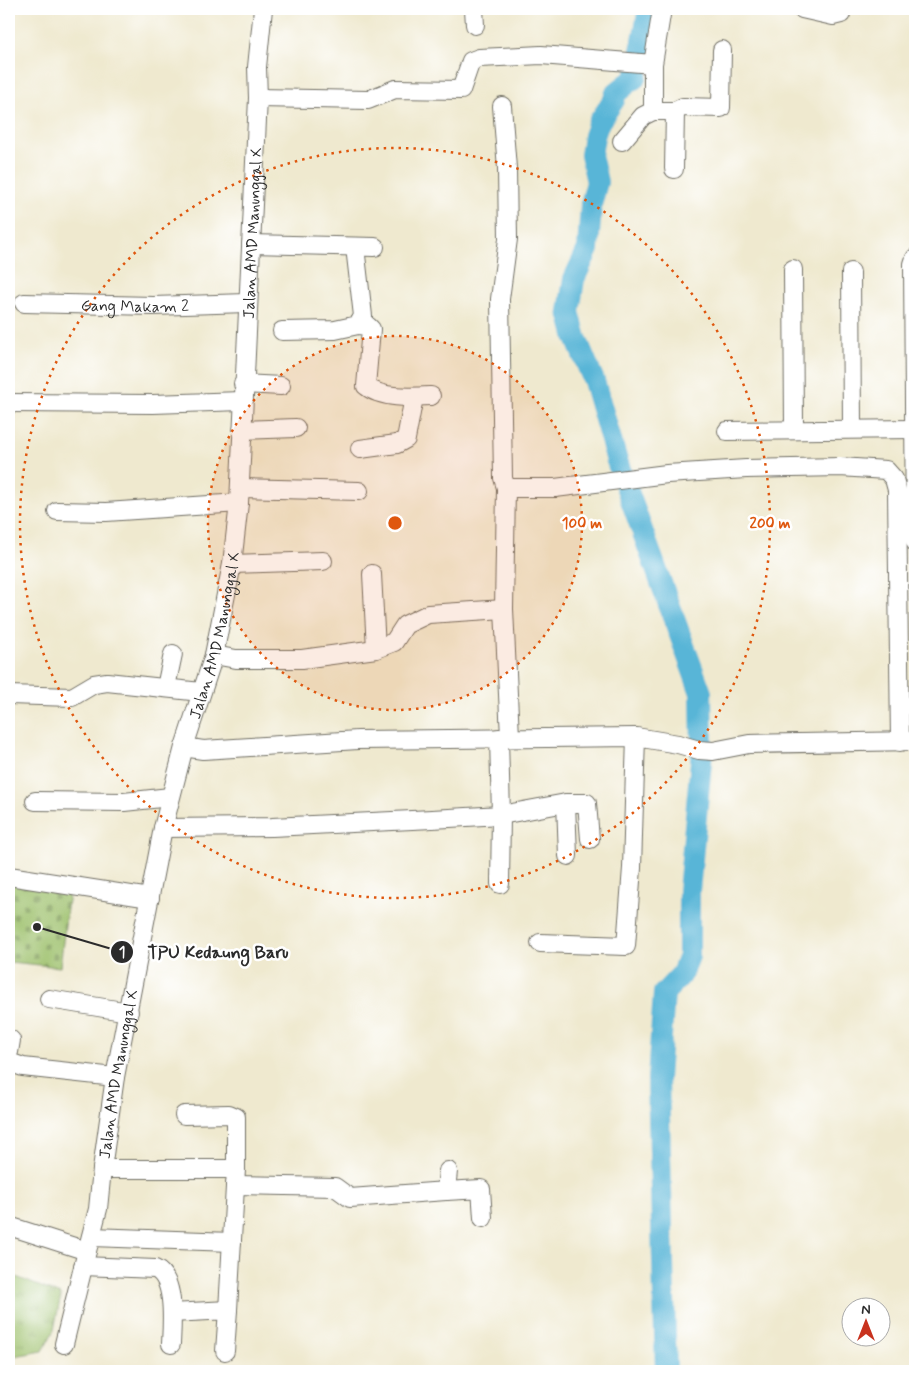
<svg xmlns="http://www.w3.org/2000/svg" width="924" height="1380" viewBox="0 0 924 1380" font-family="Mynerve,sans-serif">
<style>
.cemetery{fill:url(#cemetery-stones);stroke:#64764a}
.park{fill:url(#park-tufts);stroke:#64764a}
.lines{fill:none;stroke-linecap:round;stroke-linejoin:round}
.river{stroke:#59b5d7;stroke-width:22}
.minor-casing{stroke:#706e64;stroke-width:20}
.minor{stroke:#fff;stroke-width:18}
.ring{fill:none;stroke:#df570e;stroke-width:2.5;stroke-dasharray:2.5 5}
.labels{text-anchor:middle;stroke-width:5;stroke-linejoin:round;paint-order:stroke}
.street-label{font-size:16px;fill:#2b2b2b;stroke:#fff}
.centre{fill:#df570e;stroke:#fff;stroke-width:2.5}
.ring-label{font-size:15px;text-anchor:middle;font-weight:bold;fill:#df570e;stroke:#fff;stroke-width:5;stroke-linejoin:round;paint-order:stroke}
.leader{fill:none;stroke:#2b2b2b;stroke-width:2}
.callout-dot{fill:#2b2b2b;stroke:#fff;stroke-width:2}
.mark-label{font-size:15px;text-anchor:middle;font-weight:bold;fill:#fff}
.callout-label{font-size:18px;text-anchor:middle;font-weight:bold;fill:#2b2b2b;stroke:#fff;stroke-width:5;stroke-linejoin:round;paint-order:stroke}
</style>
<defs>
<pattern id="cemetery-stones" width="16" height="16" patternUnits="userSpaceOnUse" patternTransform="scale(1.25)"><rect width="16" height="16" fill="#9cc06a"/><path d="M2 7V4a2 2 0 0 1 4 0v3zM10 15v-3a2 2 0 0 1 4 0v3z" fill="#7f9c57"/></pattern>
<pattern id="park-tufts" width="24" height="20" patternUnits="userSpaceOnUse" patternTransform="scale(1.25)"><rect width="24" height="20" fill="#9cc06a"/><path d="M3 7l-1-3M5 7V3M7 7l1-3M15 17l-1-3M17 17v-4M19 17l1-3" fill="none" stroke="#7f9c57"/></pattern>
</defs>
<rect width="100%" height="100%" fill="#fff"/>
<filter id="ink" filterUnits="userSpaceOnUse"><feTurbulence type="fractalNoise" baseFrequency=".02" numOctaves="2"/><feDisplacementMap in="SourceGraphic" scale="10" xChannelSelector="R" yChannelSelector="G"/><feConvolveMatrix kernelMatrix="1 2 1 2 8 2 1 2 1" color-interpolation-filters="sRGB"/></filter>
<filter id="wash" filterUnits="userSpaceOnUse"><feTurbulence type="fractalNoise" baseFrequency=".0096" numOctaves="4" result="noise"/><feDisplacementMap in="SourceGraphic" scale="20" xChannelSelector="R" yChannelSelector="G"/><feGaussianBlur stdDeviation="1.12" result="paint"/><feColorMatrix in="noise" values="0 0 0 0 0 0 0 0 0 0 0 0 0 0 0 0 0 1.4 0 .05"/><feComposite in="paint" operator="in"/></filter>
<g filter="url(#wash)">
<rect width="100%" height="100%" fill="#efe9cf"/>
<path class="cemetery" d="M9,884L69,892L60,967L9,962Z"/>
<path class="park" d="M9,1274L61,1295L54,1330L43,1351L9,1357Z"/>
<g class="lines">
<path class="river" d="M649,9L636,77L616,93L614,100L599,122L594,136L591,155L597,182L591,205L588,249L574,279L569,312L576,338L594,381L617,461L701,693L702,751L689,891V956L682,974L664,993L658,1079L666,1371"/>
</g>
</g>
<g filter="url(#ink)">
<g class="lines">
<g class="minor-casing">
<g id="minor">
<path d="M474,9L475,25"/>
<path d="M802,9L833,16L841,14V9"/>
<path d="M653,64V111"/>
<path d="M258,98L368,100L395,89L461,90L471,61L479,58L541,55L653,64L662,9"/>
<path d="M502,106L507,168L508,239L500,299L503,478L506,488L504,609L510,737"/>
<path d="M622,141L643,116L653,111H675L683,107L721,108L722,50"/>
<path d="M674,169L675,111"/>
<path d="M251,244L375,247"/>
<path d="M915,258L913,264L915,542"/>
<path d="M793,269L794,430"/>
<path d="M851,272L852,429"/>
<path id="s1" d="M24,303L153,306L247,303"/>
<path d="M358,325L368,326L371,329L366,386C381,399 412,397 431,396"/>
<path d="M282,331L335,330L358,325L363,316L355,247"/>
<path d="M243,384L281,386"/>
<path d="M9,403L153,404L242,401"/>
<path d="M242,430L296,428"/>
<path d="M727,431L915,429"/>
<path d="M360,449L397,444L406,439L414,397"/>
<path d="M240,488L359,491"/>
<path d="M506,488H555L667,474L746,469L840,467L886,470L894,479L897,490L900,742"/>
<path d="M57,511L106,512L239,503"/>
<path d="M232,564L323,561"/>
<path d="M372,574L376,649"/>
<path d="M214,655L236,659H302L376,649L394,642L405,625L428,614L504,609"/>
<path d="M166,687L173,654"/>
<path d="M9,695L72,697L94,684L107,682L201,692"/>
<path d="M499,738L501,815L500,884"/>
<path d="M184,747L203,750L358,740L636,737L678,744L699,750L713,751L749,744L915,741"/>
<path d="M35,801L124,802L170,797"/>
<path d="M566,803L568,856"/>
<path d="M163,828L272,827L432,819L501,815L566,803H587L590,839"/>
<path d="M9,876L150,898"/>
<path d="M540,943L626,946L632,868L636,737"/>
<path d="M49,999L129,1012"/>
<path d="M9,1052L11,1040"/>
<path d="M9,1062L23,1067L115,1077"/>
<path d="M184,1115L229,1114L236,1117V1169"/>
<path d="M102,1169H236L228,1310"/>
<path d="M235,1185L335,1187L350,1198L446,1191L448,1171"/>
<path d="M446,1191L481,1189L483,1218"/>
<path d="M9,1226L87,1251L64,1344"/>
<path d="M91,1237L232,1242"/>
<path id="s2" d="M87,1251L98,1209L102,1169L115,1077L163,828L184,747L214,655L232,564L239,503L258,98L257,67L263,9"/>
<path d="M83,1266L155,1269C176,1278 172,1323 171,1344"/>
<path d="M172,1313L228,1310L225,1351"/>
</g>
</g>
<use href="#minor" class="minor"/>
</g>
</g>
<circle cx="395" cy="523" r="187" fill="#df570e" fill-opacity=".12"/>
<g class="ring">
<circle cx="395" cy="523" r="187"/>
<circle cx="395" cy="523" r="375"/>
</g>
<g class="labels">
<g class="street-label">
<text dy="6" stroke="none"><textPath href="#s2" startOffset="1035">Jalan AMD Manunggal X</textPath></text>
<text dy="6" stroke="none"><textPath href="#s1" startOffset="111">Gang Makam 2</textPath></text>
<text dy="6" stroke="none"><textPath href="#s2" startOffset="630">Jalan AMD Manunggal X</textPath></text>
<text dy="6" stroke="none"><textPath href="#s2" startOffset="180">Jalan AMD Manunggal X</textPath></text>
</g>
</g>
<circle cx="395" cy="523" r="8" class="centre"/>
<g class="ring-label">
<text x="582" y="528">100 m</text>
<text x="770" y="528">200 m</text>
</g>
<path class="leader" d="M37 927L122 952"/>
<g class="callout-dot">
<circle cx="37" cy="927" r="5"/>
<circle cx="122" cy="952" r="12"/>
</g>
<g class="mark-label">
<text x="122" y="957">1</text>
</g>
<g class="callout-label">
<text x="218" y="958">TPU Kedaung Baru</text>
</g>
<rect width="924" height="1380" fill="none" stroke="#fff" stroke-width="30"/>
<g transform="translate(866 1322)"><circle r="24" fill="#ffffff" stroke="#aaaaaa"/>
<path d="M0-4L9 19L0 12L-9 19Z" fill="#c8321e"/>
<text y="-8" font-size="14" font-weight="bold" text-anchor="middle" fill="#2b2b2b">N</text>
</g>
</svg>
